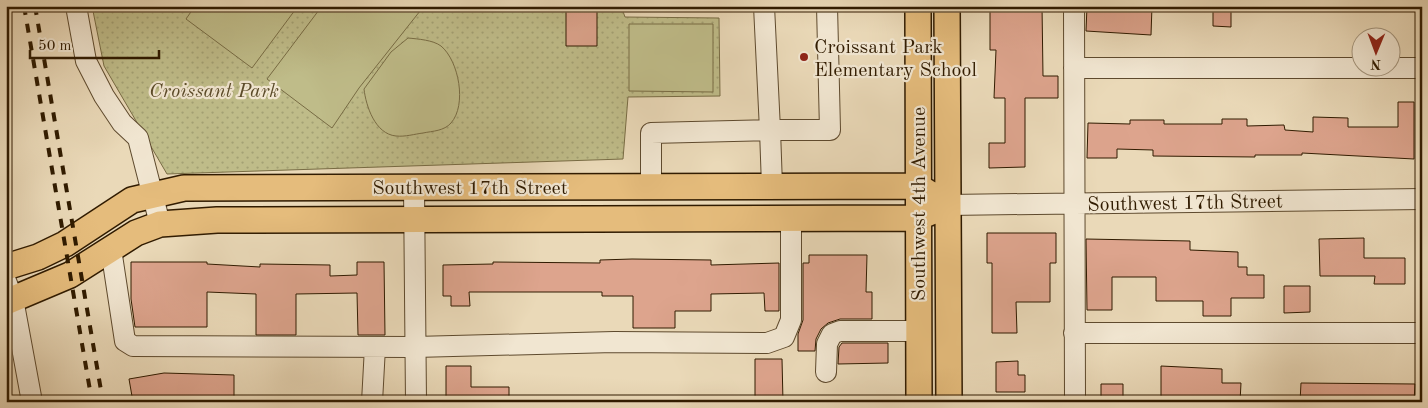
<svg xmlns="http://www.w3.org/2000/svg" width="1428" height="408" viewBox="0 0 1428 408" font-family="'Old Standard TT',serif">
<style>
.grass{fill:url(#grass-dots);stroke:#786c44}
.pitch{fill:#bfbc89;stroke:#786c44}
.building{fill:#dda48d;stroke:#301b00}
.lines{fill:none;stroke-linecap:round;stroke-linejoin:round}
.minor-casing{stroke:#5e4a2e;stroke-width:22}
.major-casing{stroke:#301b00;stroke-width:28}
.minor{stroke:#f1e6d1;stroke-width:20}
.major{stroke:#e5bc7c;stroke-width:25}
.rail{stroke:#301b00;stroke-width:4;stroke-dasharray:9 9;stroke-linecap:butt}
.poi-dot{fill:#8f2418;stroke:#f1e6d1;stroke-width:2}
.labels{text-anchor:middle;stroke-width:4.5;stroke-linejoin:round;paint-order:stroke}
.poi-label{font-size:20px;fill:#301b00;stroke:#f1e6d1;text-anchor:start}
.park-label{font-size:20px;font-style:italic;fill:#5b4b29;stroke:#f1e6d1}
.street-label{font-size:20px;fill:#301b00;stroke:#f1e6d1}
</style>
<defs>
<pattern id="grass-dots" width="8" height="8" patternUnits="userSpaceOnUse" patternTransform="scale(1.25)"><rect width="8" height="8" fill="#bfbc89"/><path d="M2 2h.1M6 6h.1" fill="none" stroke="#a4a174" stroke-width="1.8" stroke-linecap="round"/></pattern>
</defs>
<rect width="100%" height="100%" fill="#ead9b8"/>
<filter id="stains"><feTurbulence type="fractalNoise" baseFrequency=".004" numOctaves="4"/><feColorMatrix values="0 0 0 0 .2 0 0 0 0 .09 0 0 0 0 .02 0 0 0 .5 -.17"/></filter>
<radialGradient id="worn" r=".72"><stop offset=".6" stop-color="#630" stop-opacity="0"/><stop offset="1" stop-color="#630" stop-opacity=".3"/></radialGradient>
<path class="grass" d="M92,6H621L625,17L719,18L720,96L628,97L623,159L167,174L104,66Z"/>
<path class="pitch" d="M195,6H298L252,68L186,19Z
M322,6H424L359,88L332,128L267,79Z
M629,24H713V92L629,91Z
M408,38C418,39 433,40 441,46C459,61 467,105 451,123C444,131 433,131 423,133C415,134 405,137 396,136C375,134 366,106 364,89L391,52Z"/>
<path class="building" d="M566,6H597V46H566Z
M990,6H1042L1043,76H1058V98H1025V167L989,168V143H1005V98H994L996,50H990Z
M1087,6H1152L1151,35L1086,31Z
M1213,6H1231V27L1213,26Z
M1398,102H1414V159L1302,153V155H1255V157L1153,156V150L1117,149V158H1087L1088,123L1130,124V120H1164V124H1222V119H1247V126L1284,125L1285,130L1313,132V117L1348,118V127H1398Z
M987,233H1056V263H1050V302H1016L1017,333H992V263H987Z
M1364,238V258H1405V284H1374L1375,276H1320L1319,239Z
M1086,239L1190,241V250L1238,252V267H1247V275H1264V298H1231V316H1203V301H1156V277H1112V310H1087Z
M809,255H867L866,292H872V319H840L828,323L821,329L816,339L815,351H798V334L803,320V263H809Z
M632,259L711,260V265L779,263V311H765L764,293L711,294V311H675V328H633V296H602V292H469L470,306H451V296H443V265L493,264V262L600,263V260Z
M131,262H207V264L260,267V264L330,265V276L357,275V262H384L385,335H358L357,293L296,294V335H256V294L207,292V327H135L131,299Z
M1284,286H1310V312L1284,313Z
M842,343H888V363L838,364L839,347Z
M755,359H782L783,402H755Z
M1018,361V375H1025V392H996V362Z
M446,366H471V387H509V402H446Z
M1161,366L1222,369V383H1241L1240,402H1161Z
M164,373L234,375V402H133L129,379Z
M1301,383L1415,384L1414,402H1300Z
M1101,384H1123V402H1101Z"/>
<g class="lines">
<g class="minor-casing">
<path id="minor" d="M76,6L86,61L104,96L122,123L138,138L160,224
M1074,6L1075,402
M1074,68H1422
M651,186V133L770,130L764,6
M772,186L770,130H830L827,6
M414,187L416,402
M948,205L1422,199
M111,249L125,341L133,346L415,347L614,342L767,343L784,337L791,320V219
M6,281L13,299L32,402
M1074,333H1422
M826,372L827,344L832,334L840,331H918
M372,402L375,347"/>
</g>
<g class="major-casing">
<path id="major" d="M918,6L919,402
M947,6L949,402
M6,267L38,257L65,244L132,200L184,188L917,186L948,205
M6,302L70,275L136,233L160,224L217,220L917,218L948,205"/>
</g>
<use href="#minor" class="minor"/>
<use href="#major" class="major"/>
<path class="rail" d="M24,6L92,402
M35,6L103,402"/>
</g>
<circle class="poi-dot" cx="804" cy="57" r="5"/>
<g class="labels">
<g class="poi-label">
<text x="814" y="53">Croissant Park<tspan x="814" dy="23">Elementary School</tspan></text>
</g>
<g class="park-label">
<text x="214" y="97">Croissant Park</text>
</g>
<g class="street-label">
<text x="470" y="194">Southwest 17th Street</text>
<text transform="translate(1185 202) rotate(-1)" y="7">Southwest 17th Street</text>
<text transform="translate(918 204) rotate(-90)" y="7">Southwest 4th Avenue</text>
</g>
</g>
<rect width="1428" height="408" fill="none" stroke="#ead9b8" stroke-width="25"/>
<rect x="8" y="8" width="1413" height="393" fill="none" stroke="#301b00" stroke-width="2.5"/>
<rect x="12" y="12" width="1403" height="383" fill="none" stroke="#301b00"/>
<g transform="translate(1376 52) rotate(181)"><circle r="24" fill="#f1e6d1" stroke="#a4957d"/>
<path d="M0-4L9 19L0 12L-9 19Z" fill="#8f2418"/>
<text y="-8" font-size="14" font-weight="bold" text-anchor="middle" fill="#301b00">N</text>
</g>
<path d="M30 50v8h129v-8" fill="none" stroke="#301b00" stroke-width="2.5"/>
<text x="38" y="50" font-size="15" fill="#301b00" stroke="#f1e6d1" stroke-width="4" paint-order="stroke">50 m</text>
<rect width="100%" height="100%" filter="url(#stains)"/>
<rect width="100%" height="100%" fill="url(#worn)"/>
</svg>
